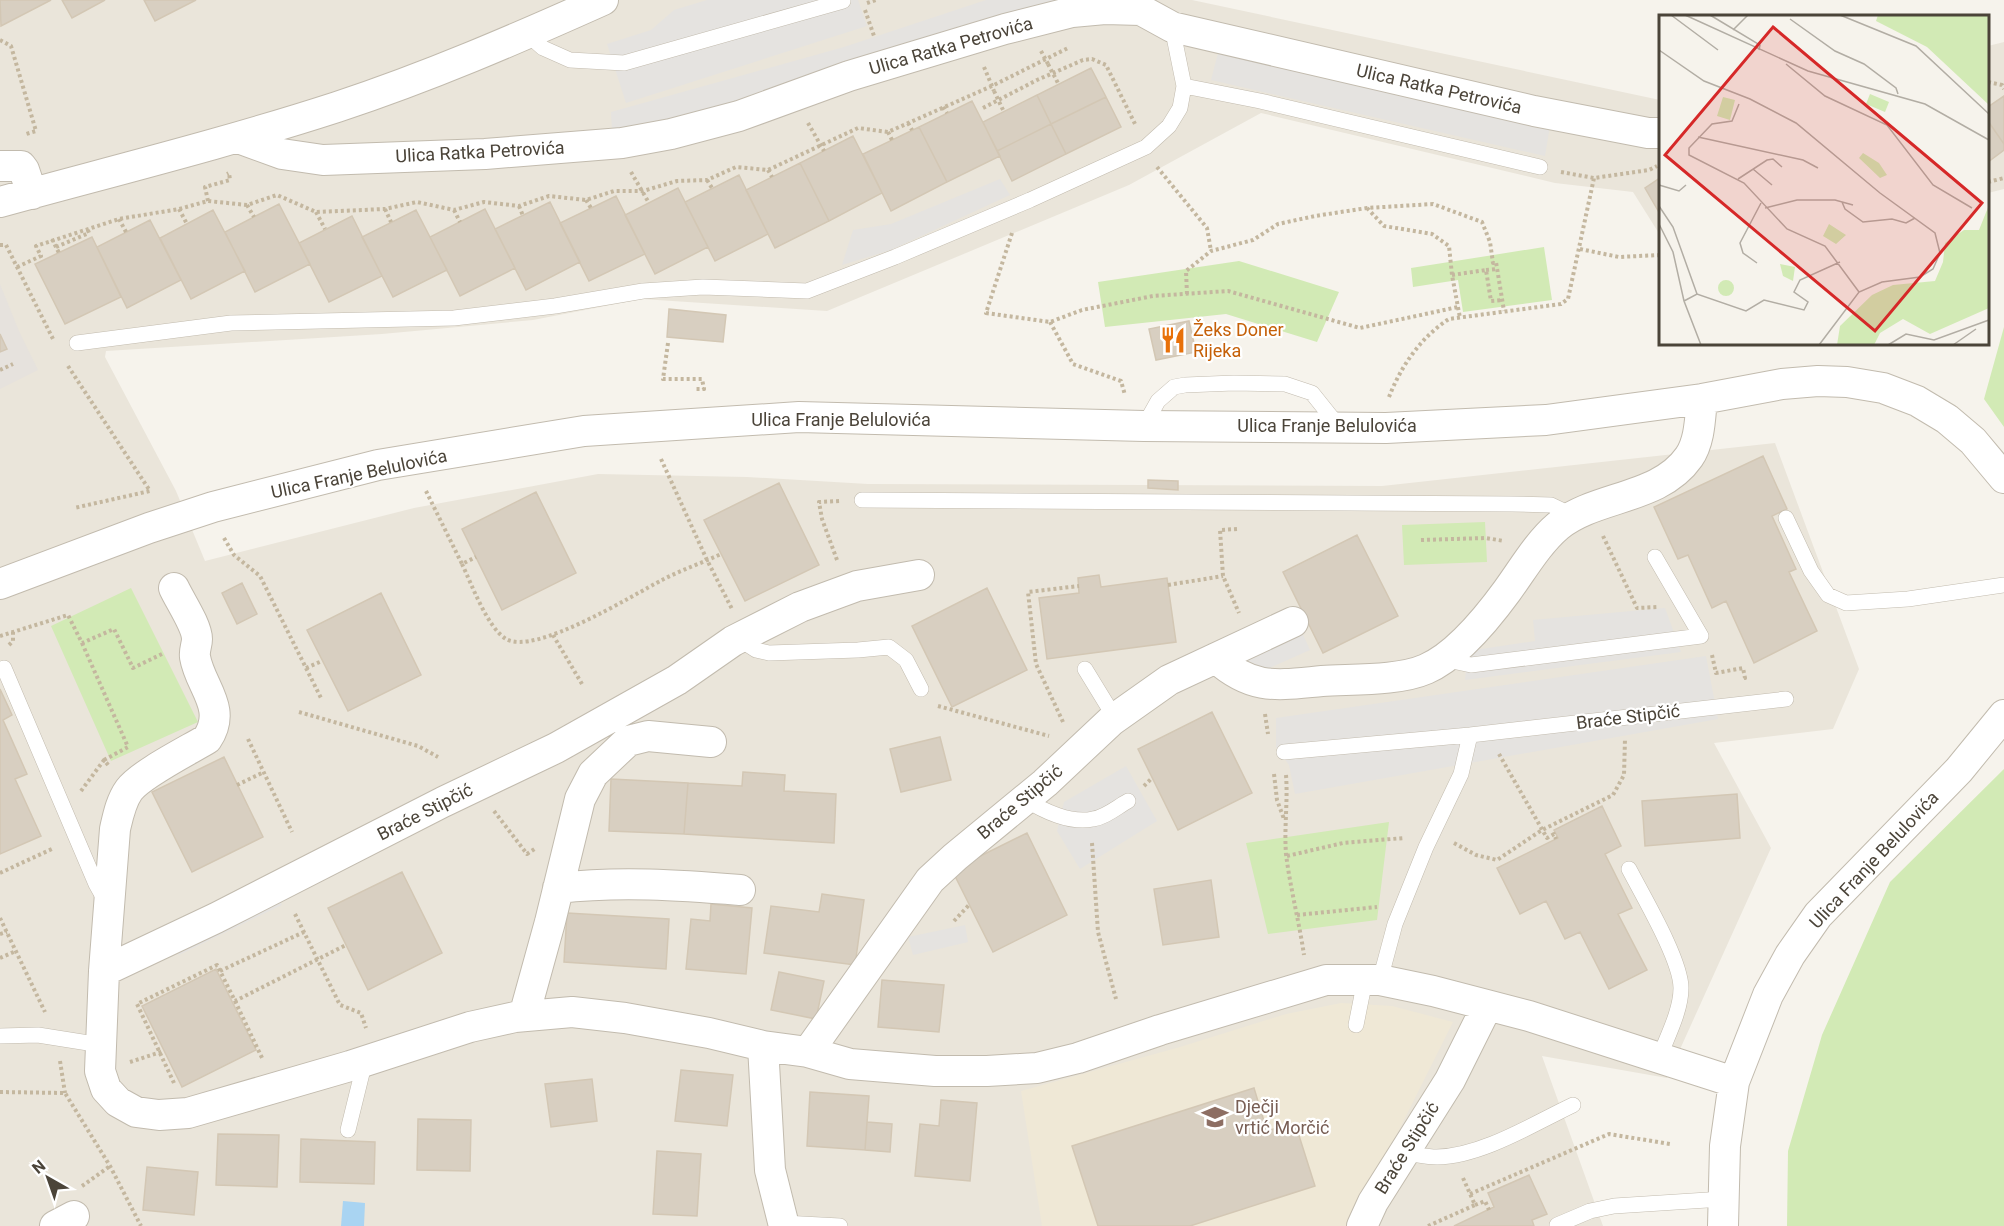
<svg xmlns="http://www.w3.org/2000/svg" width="2004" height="1226" viewBox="0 0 2004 1226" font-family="Roboto,sans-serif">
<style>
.residential{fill:#eae5da}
.industrial{fill:#e6e2dd}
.education{fill:#efe8d6}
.green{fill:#d2eab5}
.parking{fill:#e5e3e0}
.water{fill:#a9d4f2}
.building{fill:#d8cfc1;stroke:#d3c7b4;stroke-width:1.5}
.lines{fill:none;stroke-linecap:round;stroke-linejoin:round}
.lane-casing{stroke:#c2bbae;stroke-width:16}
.street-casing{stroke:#c2bbae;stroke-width:32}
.path{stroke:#c4b79f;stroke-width:4;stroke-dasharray:3 3;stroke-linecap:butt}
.lane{stroke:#fff;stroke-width:15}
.street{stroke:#fff;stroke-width:30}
.path-bridge{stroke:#c4b79f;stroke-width:4;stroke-dasharray:3 3;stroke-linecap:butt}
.labels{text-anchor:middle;stroke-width:4.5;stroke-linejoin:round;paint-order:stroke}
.street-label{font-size:18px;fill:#4b4439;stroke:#fff}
.food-label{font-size:18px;fill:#c56008;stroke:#fff;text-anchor:start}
.education-label{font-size:18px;fill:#785e54;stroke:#fff;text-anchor:start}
.inset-road{fill:none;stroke:#b2ada4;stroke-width:1.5}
.view{fill:#d62828;fill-opacity:0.15;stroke:#d62828;stroke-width:3}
.inset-edge{fill:none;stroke:#4b4439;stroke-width:3}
</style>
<rect width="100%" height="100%" fill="#f6f3ec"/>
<path class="residential" d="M0,0H1192L1660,100V235L1633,192L1555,183L1261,113L1129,185L827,311L642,299L533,320L382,334L106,351L105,357L176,491L205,561L414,508L598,474L747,477L868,484L1382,486L1775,443L1859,669L1833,729L1714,743L1771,848L1667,1078L1542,1056L1603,1226H0Z
M2004,42V189L1988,193V46Z"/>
<path class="industrial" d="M0,284L19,331L38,370L0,389Z"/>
<path class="education" d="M1341,1003L1392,1006L1453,1022L1351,1226H1042L1021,1091L1180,1047L1286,1014Z"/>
<path class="green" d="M1544,247L1552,300L1463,312L1458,280L1413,287L1411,268Z
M1239,261L1339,292L1317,342L1226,314L1105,327L1098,282Z
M2004,327V427L1984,399Z
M1485,522L1487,562L1404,565L1402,525Z
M131,588L198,722L111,761L51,626Z
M2004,769V1226H1787L1788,1151L1822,1035L1890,882Z
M1389,822L1377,920L1268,934L1246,843Z"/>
<path class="parking" d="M707,0H858L867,26L626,103L607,44L651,30L674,10Z
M986,0H1061L682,122L612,132L611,112L844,47Z
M1218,53L1550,126L1545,156L1211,80Z
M1000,179L1010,195L891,250L842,265L853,230L891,224Z
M1665,608L1681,652L1465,680L1468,651L1535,641L1533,620Z
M1301,630L1310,650L1251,676L1241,656Z
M1706,656L1718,719L1295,794L1289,765L1276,747V718Z
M1126,766L1157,821L1080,869L1057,831L1064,802Z
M276,892L282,905L179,955L173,943Z
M965,925L968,942L913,955L908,937Z"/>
<path class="water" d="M343,1201L365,1203L364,1226H341Z"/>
<path class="building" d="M0,0H51L1,26Z
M62,0H105L72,18Z
M144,0H196L155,21Z
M1091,68L1106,97L1051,124L1037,95Z
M1037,95L1051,124L997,151L983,122Z
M2004,96V144L1988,121V107Z
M1106,97L1121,127L1066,154L1051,124Z
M972,101L1000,156L947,182L919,127Z
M1988,121L2004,144V150L1988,162Z
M1051,124L1066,154L1012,181L997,151Z
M919,127L947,182L891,211L863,154Z
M853,136L882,193L829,221L800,163Z
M800,163L829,221L775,248L746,190Z
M739,175L768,234L715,261L685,202Z
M1660,178V214L1645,188Z
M678,188L708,247L655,274L625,215Z
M616,196L645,254L589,281L560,223Z
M550,202L580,262L526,290L495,229Z
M279,204L310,264L255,292L225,232Z
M485,209L515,268L460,296L430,237Z
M213,210L245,271L191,299L160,238Z
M416,210L447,270L393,297L362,237Z
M352,216L382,276L329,302L299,243Z
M150,220L181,280L127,308L97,247Z
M92,237L121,297L65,324L35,264Z
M669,309L726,315L723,342L667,337Z
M1189,321L1196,352L1156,360L1149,329Z
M0,334L7,349L0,352Z
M1763,456L1787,509L1772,516L1796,569L1789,572L1817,631L1754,663L1726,601L1712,608L1688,555L1678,559L1654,507Z
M1148,480L1178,481V490L1148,488Z
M779,483L819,565L745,601L704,520Z
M536,492L576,573L502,610L462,529Z
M1357,535L1398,616L1323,653L1283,572Z
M1099,575L1101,587L1167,578L1176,642L1047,659L1039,598L1079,593L1078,578Z
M242,583L257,614L237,624L222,593Z
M987,588L1027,670L952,707L912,626Z
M381,593L421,675L348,711L307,630Z
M0,689L12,715L3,720L27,774L15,779L41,836L0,854Z
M1212,712L1252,793L1178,830L1138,749Z
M940,737L951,780L901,792L890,749Z
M224,757L263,837L192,872L152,792Z
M743,772L785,775L784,791L836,794L834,843L684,834L688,783L742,786Z
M611,779L688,783L684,834L609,831Z
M1737,794L1740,838L1645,846L1642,801Z
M1602,806L1621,846L1605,854L1632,908L1618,914L1647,970L1609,989L1580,932L1565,939L1546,901L1520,914L1497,868L1558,838L1554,830Z
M1027,833L1067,915L993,952L952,870Z
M402,872L442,953L368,990L328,908Z
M1211,880L1219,937L1163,945L1154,889Z
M822,894L864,900L855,965L764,953L771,906L819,912Z
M711,904L752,908L746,974L686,969L691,919L710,921Z
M567,913L669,919L666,969L564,962Z
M216,969L256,1050L182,1087L142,1006Z
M779,972L824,981L816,1019L771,1010Z
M882,980L944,985L939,1032L878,1027Z
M681,1070L733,1075L727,1126L675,1121Z
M592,1079L597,1121L551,1127L545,1084Z
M1254,1088L1267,1131L1295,1123L1315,1186L1190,1226H1098L1072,1146Z
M810,1092L869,1096L865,1150L807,1146Z
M941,1100L977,1103L970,1181L915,1176L920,1124L939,1126Z
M418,1119L471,1120L470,1171L417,1170Z
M867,1122L892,1124L890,1152L865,1150Z
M218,1134L279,1135L277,1187L216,1185Z
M301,1139L375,1142L374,1184L300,1182Z
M657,1151L701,1154L697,1216L653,1214Z
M147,1167L198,1172L194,1215L143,1210Z
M1529,1175L1547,1214L1532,1220L1534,1226H1454L1494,1207L1488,1193Z"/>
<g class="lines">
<g class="lane-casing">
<path id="lane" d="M527,34L543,48L570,60L624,63L843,1
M1184,86L1260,101L1540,167
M77,343L231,323L454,318L555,306L643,291L703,287L807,291L895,257L1030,200L1146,147L1169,126L1180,108L1184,86L1172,27
M1144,426L1158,401L1174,387L1185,385L1234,383L1285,384L1312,393L1340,428
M862,500L1512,504L1551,505L1572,515
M1786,518L1811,571L1828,595L1846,603L1908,599L2004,585
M739,639L756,650L769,653L858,650L889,647L906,660L921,689
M1443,659L1471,665L1701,636L1655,557
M4,668L96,884L105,900
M1085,669L1115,718
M1284,752L1470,735L1786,699
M1025,799C1043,811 1071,824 1093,819C1106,817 1117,807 1128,801
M1629,869C1643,896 1681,960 1681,988C1681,1011 1667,1037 1659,1058
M1380,980L1395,924L1426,847L1461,774L1470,735
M1356,1025L1365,980
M0,1036L38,1035L101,1045
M348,1130L365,1061
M1404,1153C1415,1154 1426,1157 1437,1157C1482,1156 1533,1124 1573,1105
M783,1223L840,1226
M1557,1225L1590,1211L1614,1206L1723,1199"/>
</g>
<g class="street-casing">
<path id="street" d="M238,138L282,154L323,160L485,154L622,143L671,134L739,116L849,76L1005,29L1072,12L1105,9L1141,10L1172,27L1534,111L1648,133H1660
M0,166H21L24,170L32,194
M0,202C113,171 226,143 337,107C428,77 516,39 603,0
M0,584L149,528L213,507L378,465L584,431L799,417L1144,426L1386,428L1546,420L1702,399L1782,384L1818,381L1847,382L1883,388L1917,401L1947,419L1973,441L2004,478
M174,588C180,601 197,626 197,639C197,645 194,650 195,657C200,687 228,708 207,739C187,751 141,774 129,790C121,801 118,816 115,829L104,971L100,1071L106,1089L118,1102L136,1112L159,1115L188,1113L350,1066L470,1027L515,1017L572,1012L625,1018L709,1033L763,1046L808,1052L850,1064L935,1071H987L1037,1068L1078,1058L1160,1030L1326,980H1380L1433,991L1529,1016L1734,1082
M1216,658C1253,691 1278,685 1322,681C1352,679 1399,681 1426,669C1456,656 1488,617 1507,591C1523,569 1538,543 1558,526C1596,495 1659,500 1689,457C1700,441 1700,418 1702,399
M558,888C619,881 679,885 740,890
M104,971L216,918L443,802L556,748L677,680L733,641L800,607L857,586L919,575
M524,1016L550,922L580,799L593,774L628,741L648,736L711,742
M763,1046L770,1170L784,1226
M808,1052L930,880L955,857L1045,783L1111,721L1169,680L1293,622
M55,1226L74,1216
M1362,1226L1373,1202L1450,1080L1487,1006
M1723,1226L1725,1146L1734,1082L1768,995L1790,955L1818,915L1959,770L2004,715"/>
</g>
<path class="path" d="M867,3L876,0
M865,10L874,36
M0,40L11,46L36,131L26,134
M1041,51L1048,64
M984,67L994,91
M1988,82L2002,85L2004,89
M943,107L947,113
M983,108L1037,80L1083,60L1092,59L1106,65L1136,126
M808,123L824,151
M908,123L912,130
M888,132L892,140
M1157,167L1207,228L1211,251
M768,170L772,177
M631,172L649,203
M1561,172L1594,178L1649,170L1657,166
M707,180L712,188
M1988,182L2004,178
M586,200L591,208
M208,201L205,187L230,180L229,173L227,174
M247,205L254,217
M519,206L523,216
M1367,208L1384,226L1432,234L1449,246L1452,275L1460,318
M179,209L187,224
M385,209L391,222
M454,210L460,222
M316,212L325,229
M119,219L126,232
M1012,233L986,313L1050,322L1082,310L1153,296L1228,291L1360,328L1458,307
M52,239L59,253
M0,245H6L54,341
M56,247L89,233L87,228
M1580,249L1619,257L1660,255
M17,267L41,256L36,246L119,219L179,209L208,201L247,205L277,195L316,212L385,209L417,202L454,210L484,202L519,206L549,196L586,200L614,191H643L677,181L707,180L736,167L768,170L858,128L888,132L992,86L1068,48
M1486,270L1498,269
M1452,275L1486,270L1491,301L1503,300
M1187,294L1186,271L1211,251L1253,240L1278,224L1315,216L1367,208L1433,204L1482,222L1490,242L1493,263L1496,262L1504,311
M1050,322L1073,364L1121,381L1125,395
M668,343L663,379H702L704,389H695
M68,366L150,491L74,508
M0,370L13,364
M1389,397C1401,366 1421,337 1449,319L1561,304L1568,299L1594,178
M661,459L707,560L732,609
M426,491L462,564L476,557
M1237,529L1220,530L1223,576L1239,613
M1603,536L1637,608L1657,607
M224,538L234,555L260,576L322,700
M1421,540L1486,538L1504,541
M837,560L822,519L819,502L840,501
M462,564C472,585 487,627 506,639C535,656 633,595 662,580C681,570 702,563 721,554
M1168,585L1223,576
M553,635L582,684
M0,636L68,615L82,643L114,629L133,668L164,653
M82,643L128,747L104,760
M9,645L13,641V632
M1712,655L1716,673L1743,668L1745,678H1743
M306,668L322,661
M938,706L1049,736
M299,712L418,746L438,757
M1265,714L1268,734
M1063,722L1036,664L1028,592L1079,586
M248,739L292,832
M1499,754L1547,838L1554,834L1556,839
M1274,774L1277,800L1284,819
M1286,775C1288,801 1284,827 1286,854C1290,887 1299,921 1304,955
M237,785L264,772
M1144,786L1152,778
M81,791L104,760L109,766
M494,811L527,854L536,848
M1092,843L1098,932L1116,999
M1454,843L1476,855L1497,860L1542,830L1613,795L1624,775L1625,739
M1287,856L1343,843L1404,838
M0,873L54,848
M295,914L340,1005L361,1013L366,1028
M1297,915L1377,907
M0,918L45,1012
M954,921L969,905
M0,934L7,932
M0,958L16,951
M220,971L304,932
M235,1001L263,1060
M60,1061L65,1093
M130,1062L164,1051
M174,1083L137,1004L217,965L235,1001L346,945
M0,1092L65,1093L110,1166L141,1226
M82,1186L110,1166
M1470,1194L1609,1134L1670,1144
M1475,1205L1485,1201L1489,1210
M1428,1226L1475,1205L1463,1178"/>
<use href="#lane" class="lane"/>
<use href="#street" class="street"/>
<path class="path-bridge" d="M1048,64L1059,85
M994,91L1004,112"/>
</g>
<defs>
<g id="restaurant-bare" transform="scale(2.07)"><path d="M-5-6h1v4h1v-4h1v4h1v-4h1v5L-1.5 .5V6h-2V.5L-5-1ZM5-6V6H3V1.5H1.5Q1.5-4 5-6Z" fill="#e8710a" stroke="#fff" stroke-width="2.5" paint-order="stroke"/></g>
<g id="school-bare" transform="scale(2.07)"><path d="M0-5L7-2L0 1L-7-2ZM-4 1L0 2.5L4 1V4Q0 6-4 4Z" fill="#8d6e63" stroke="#fff" stroke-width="2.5" paint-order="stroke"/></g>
</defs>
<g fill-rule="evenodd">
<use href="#restaurant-bare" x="1173" y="340"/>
<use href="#school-bare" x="1215" y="1117"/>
</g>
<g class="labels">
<g class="street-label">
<text transform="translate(951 46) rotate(-16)" y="6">Ulica Ratka Petrovića</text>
<text transform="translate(1439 89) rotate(13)" y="6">Ulica Ratka Petrovića</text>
<text transform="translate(480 152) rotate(-3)" y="6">Ulica Ratka Petrovića</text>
<text x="841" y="426">Ulica Franje Belulovića</text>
<text x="1327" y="432">Ulica Franje Belulovića</text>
<text transform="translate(359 474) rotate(-12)" y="6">Ulica Franje Belulovića</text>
<text transform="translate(1628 717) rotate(-7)" y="6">Braće Stipčić</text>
<text transform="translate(1020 802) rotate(-40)" y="6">Braće Stipčić</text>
<text transform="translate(425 812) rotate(-27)" y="6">Braće Stipčić</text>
<text transform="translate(1874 860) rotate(-47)" y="6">Ulica Franje Belulovića</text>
<text transform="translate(1407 1148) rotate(-58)" y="6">Braće Stipčić</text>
</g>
<g class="food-label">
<text x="1193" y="336">Žeks Doner<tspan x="1193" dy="21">Rijeka</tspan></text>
</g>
<g class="education-label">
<text x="1235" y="1113">Dječji<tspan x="1235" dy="21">vrtić Morčić</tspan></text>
</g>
</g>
<g transform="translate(1659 15)">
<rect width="330" height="330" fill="#f6f3ec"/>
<path d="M219,0H330V90L268,32L217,6ZM211,79L230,87L226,97L207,89ZM64,82L76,85L71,105L58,101ZM204,138L220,148L228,160L221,163L200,143ZM330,190V293L271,319L244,304L221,318L215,330H178L181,311L213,280L234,270L276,266L284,247L286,228L305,215H320ZM170,209L187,220L177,229L164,221ZM121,249L136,252L134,266L124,261ZM59 273a8 8 0 1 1 16 0a8 8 0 1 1-16 0Z" fill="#d2eab5"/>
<path class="inset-road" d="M12,0L59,35M26,0L149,56L266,89L330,125M51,0L101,30L100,35M181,0L257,31L330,99M131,4L176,36L205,49L237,73L239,79M74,15L89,0M0,35L45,66L91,84L137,108L221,178L276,218L281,238L274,254L261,262L223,267L200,277L160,330M127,49L166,81L228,110L274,170L313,193M80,89L73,106L53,109L30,133V140L85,168L128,214L166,231L200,277M39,122L144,145L159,153M94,154L113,170M79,164L108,145L114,144L123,152M0,170L20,176L27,170M183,187L186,194L204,207L233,204L247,208L256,203M0,191L14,212L38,279M106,193L138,185H176L194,190M0,209L14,237L25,286L42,330M98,248L84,238L81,228L102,188M25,286L38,279L87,296L105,285L145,295L149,287L135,277L141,265L181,247M229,330L247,319L275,325L330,305M294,330L317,314"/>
<path class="view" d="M114,12L323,188L216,316L6,140Z"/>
<rect width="330" height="330" class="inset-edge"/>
</g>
<g transform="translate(48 1178) rotate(320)" stroke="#ffffff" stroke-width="4.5" paint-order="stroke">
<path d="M0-4.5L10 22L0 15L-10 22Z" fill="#4b4439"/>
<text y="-9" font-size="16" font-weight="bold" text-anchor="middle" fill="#4b4439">N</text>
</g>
</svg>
